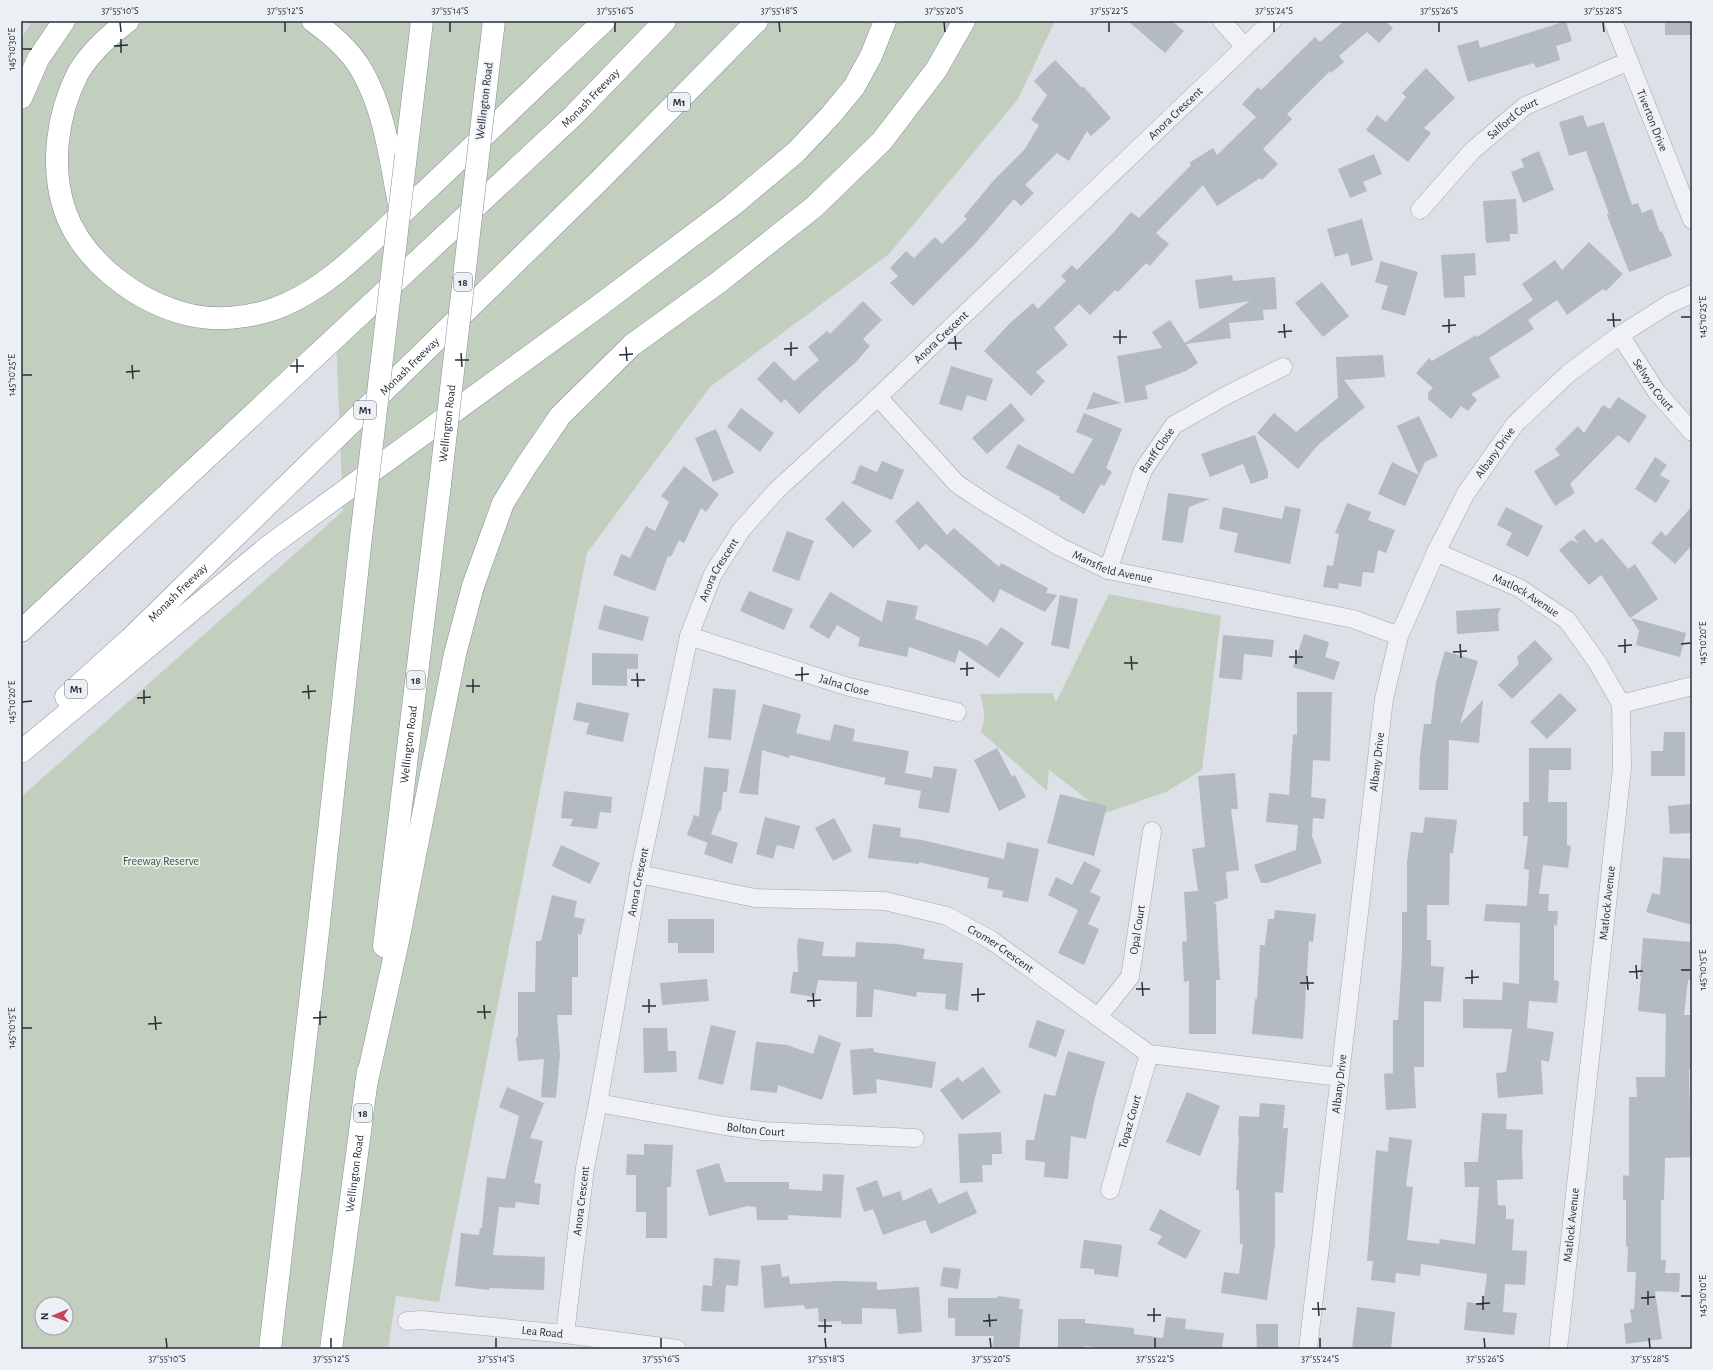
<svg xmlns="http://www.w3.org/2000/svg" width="1713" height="1370" viewBox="0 0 1713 1370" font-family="'Alegreya Sans',sans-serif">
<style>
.green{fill:#c3cfbe;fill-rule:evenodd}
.building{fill:#b4bac2}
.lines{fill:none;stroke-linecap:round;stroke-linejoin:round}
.minor-casing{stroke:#a3a7af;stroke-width:19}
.highway-casing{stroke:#858e9c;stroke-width:23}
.minor{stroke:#eff1f4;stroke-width:18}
.highway{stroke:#fff;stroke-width:22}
.highway-bridge-casing{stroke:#858e9c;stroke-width:23;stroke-linecap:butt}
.highway-bridge{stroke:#fff;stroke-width:22}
.ticks{fill:none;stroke:#272f3b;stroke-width:1.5}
.labels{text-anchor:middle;stroke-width:3.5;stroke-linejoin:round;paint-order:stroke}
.shield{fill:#eceff4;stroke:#626972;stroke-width:1}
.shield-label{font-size:11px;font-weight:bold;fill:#272f3b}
.street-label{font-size:12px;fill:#272f3b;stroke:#eceff4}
.park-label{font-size:12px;fill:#3c5635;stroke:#eceff4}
.neatline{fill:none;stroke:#272f3b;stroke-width:1.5}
.ticks-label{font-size:10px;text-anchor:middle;fill:#272f3b}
</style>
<rect width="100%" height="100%" fill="#dde0e6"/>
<path class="green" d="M32,21H1055L1018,99L889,254L710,387L587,553L439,1302L396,1296L388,1349H21V797L343,511L336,338L21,631V39ZM42,1304H66V1328H42Z
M1109,594L1221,616L1202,770L1166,792L1105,813L1049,770L1047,791L981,732C986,718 984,708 980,694L1052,693L1056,702Z"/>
<path class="building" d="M1128,21H1172L1184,31L1165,53Z
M1344,21H1385L1393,28L1379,43L1367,32L1339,56L1344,62L1331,73L1330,71L1287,114L1292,119L1263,149L1278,164L1262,180L1260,178L1217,206L1203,185L1156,233L1169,244L1150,266L1146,263L1118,292L1115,290L1090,315L1079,304L1054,328L1068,345L1036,372L1045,381L1031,396L984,351L1010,323L1033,303L1038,309L1066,281L1061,276L1072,265L1077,270L1114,232L1131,212L1139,218L1191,165L1189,163L1213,148L1217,155L1256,117L1242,104L1258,87L1261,90L1315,37L1320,42Z
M1566,21L1572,41L1556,46L1560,60L1536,68L1534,63L1468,82L1457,46L1478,40L1480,48Z
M1665,21H1692V35H1665Z
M1055,60L1082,88L1083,86L1111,118L1091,136L1087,131L1069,161L1057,153L1025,185L1034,193L1021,206L1014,199L975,244L913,306L890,283L898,276L890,268L906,251L914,258L935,237L942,244L967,219L964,216L994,180L1025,149L1039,125L1031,120L1047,95L1034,81Z
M1426,68L1455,98L1424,128L1431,133L1408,162L1366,130L1377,115L1386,122L1406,97L1402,93Z
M1583,115L1587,127L1604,122L1632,205L1638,203L1642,213L1652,209L1660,232L1662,231L1672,256L1629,272L1607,215L1609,214L1586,151L1569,156L1559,122Z
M1539,151L1554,190L1523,203L1511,172L1524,167L1521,159Z
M1374,154L1382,174L1363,182L1367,191L1350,198L1338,169Z
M1516,199L1518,234H1510V241L1486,243L1483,201Z
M1362,219L1373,260L1351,266L1348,253L1335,257L1327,229Z
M1589,242L1623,274L1606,291L1603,289L1567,315L1557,300L1528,320L1534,329L1489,358L1500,377L1471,394L1477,400L1468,411L1461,406L1451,419L1428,399V393L1433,388L1416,373L1429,358L1432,361L1476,335L1477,337L1533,300L1522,284L1555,260L1562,270Z
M1475,253L1476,275L1464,276L1465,297L1444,298L1441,255Z
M1381,261L1418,272L1405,316L1381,309L1388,286L1375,282Z
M1232,275L1233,281L1275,277L1277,309L1263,310L1264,320L1229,323L1231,338L1186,344L1198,363L1186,371L1145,386L1148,399L1125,403L1117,356L1162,348L1152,332L1170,320L1185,343L1250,301L1199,309L1195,280Z
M1322,282L1349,316L1323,337L1295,303Z
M863,301L882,320L863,339L870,346L855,363L824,390L799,414L785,399L781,403L757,379L774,361L794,381L819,360L808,347L827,331L830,334Z
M1383,355L1385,377L1344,380L1365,407L1318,445L1298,469L1257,433L1274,413L1296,432L1338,398L1336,357Z
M951,366L993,379L986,401L967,395L962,411L939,404Z
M1093,392L1121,403L1086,410Z
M1618,397L1647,416L1629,443L1618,435L1570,484L1575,493L1555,506L1534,471L1560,455L1555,449L1578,426L1584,433L1603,405L1610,409Z
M1011,403L1025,420L987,454L972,438Z
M741,408L774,433L760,452L727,427Z
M1084,413L1122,429L1106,468L1112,472L1104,486L1101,484L1084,514L1059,499L1060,497L1006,468L1018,444L1073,474L1093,439L1076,432Z
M1419,416L1438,456L1425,462L1419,475L1397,426Z
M716,429L734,473L713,482L695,438Z
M1255,435L1268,472V478L1251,484L1243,464L1210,477L1201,454Z
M1655,457L1667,465L1660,475L1670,481L1656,503L1635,489Z
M882,461L904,470L892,500L851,483L856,478L855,477L860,465L877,472Z
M1392,462L1419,475L1405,506L1378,494Z
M684,466L719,494L706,512L701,508L684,543L679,540L671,557L668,556L655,591L613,575L621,554L630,558L646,526L655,531L669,502L661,496Z
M1168,493L1210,499L1189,507L1183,543L1162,540Z
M843,501L872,531L853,548L825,519Z
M918,501L947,535L954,528L999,567L1001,563L1048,588L1046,593L1057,595L1045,612L1000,589L994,603L926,544L919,550L895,521Z
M1347,503L1371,512L1368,520L1395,530L1386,553L1378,550L1374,573L1363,572L1361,587L1339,583L1338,589L1323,587L1327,565L1333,566L1339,534L1335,533Z
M1285,506L1301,509L1290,564L1234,552L1238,533L1219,529L1223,507L1282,519Z
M1692,506V545L1675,564L1651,543L1661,531L1666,536Z
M1506,507L1543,526L1528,557L1506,545L1512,533L1497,525Z
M1584,529L1596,543L1602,538L1628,569L1635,564L1658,599L1630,618L1601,575L1589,585L1559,550L1571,540L1578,543L1574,537Z
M787,531L814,541L799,581L772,571Z
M749,591L793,609L784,630L740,611Z
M830,592L882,622L887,600L918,606L915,619L980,641L987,646L1001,627L1024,643L999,678L959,650L955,663L909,647L907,657L858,646L860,638L837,625L829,639L809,627Z
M1060,595L1078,599L1069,649L1051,645Z
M604,605L649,617L643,641L598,629Z
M1501,608L1498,614L1499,631L1457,634L1456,611Z
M1631,618L1686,633L1680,657L1636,645L1639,631Z
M1304,634L1329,642L1325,657L1340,662L1334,680L1293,667Z
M1223,635L1274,640L1272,657L1244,654L1242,680L1219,678Z
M1535,640L1553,659L1512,699L1498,685L1519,664L1517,657Z
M1445,651L1478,661L1460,724L1483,700L1479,743L1449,740L1448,790H1419L1420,756L1424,724H1431L1436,682Z
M592,653L638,654V669H627V686L592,685Z
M713,688L736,690L731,740L708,738Z
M1297,692H1332L1330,761L1313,760L1311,797L1326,799L1324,819L1313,818L1312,836L1322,863L1267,883H1261L1254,865L1296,850L1298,825L1266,822L1269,793L1289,795L1293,734L1297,735Z
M1560,693L1577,710L1547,739L1530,722Z
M577,702L629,713L623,742L586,734L589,723L573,720Z
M763,704L801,714L796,733L830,741L834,724L855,729L853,741L909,751L905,773L932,778L934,766L957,769L949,813L918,808L921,791L884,784L886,778L863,773L790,755L789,758L762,750L758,795L739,793Z
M1664,732H1685V776H1651V751H1663Z
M997,748L1012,777L1015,775L1026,797L999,811L974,760Z
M1529,748H1571V770H1549L1548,802H1567V845L1571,846L1568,868L1543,865L1539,894H1549L1548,911H1558L1557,926L1554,925V980L1559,981L1557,1003L1529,1001L1527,1028L1554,1032L1549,1062L1541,1060L1543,1094L1498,1098L1496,1073L1506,1072L1512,1029L1463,1028V999L1502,1000L1503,982L1519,984L1520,923L1484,921L1486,904L1527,906L1529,870L1524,869L1528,836H1523V802H1529Z
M704,767L729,769L727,792H723L721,811H719L711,834L738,843L732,864L704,854L710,835L708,843L687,835L694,815L699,817Z
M1235,773L1238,809H1231L1239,870L1226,872L1228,898L1213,903L1216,904L1220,980H1216V1034H1189V981L1184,982L1182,942L1187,941L1184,892L1198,891L1192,849L1205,847L1198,776Z
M564,791L612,797L611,813L600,812L597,829L570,826L573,819L561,818Z
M1060,794L1107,806L1094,856L1047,843Z
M1692,804V833L1670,834L1668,806Z
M765,817L800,826L794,849L777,845L773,859L756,854Z
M1425,817L1457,820L1453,853H1450L1449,905H1427V940H1431V966L1444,967L1441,1002L1424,1001V1067H1414L1416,1108L1386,1110L1384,1074L1393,1073V1020H1398L1402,956V912H1407V862L1411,832L1423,833Z
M834,818L852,851L833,861L815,828Z
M873,824L901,828L900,837L922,840L1004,859L1007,842L1039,849L1028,902L1002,897L1003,891L987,888L989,878L919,862V864L868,858Z
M561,845L600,863L590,884L552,866Z
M1663,857L1692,859V925L1646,912L1652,893L1660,895Z
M1084,861L1101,870L1090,892L1101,897L1088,924L1099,929L1084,965L1058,953L1078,910L1048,895L1056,877L1072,885Z
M552,895L577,901L574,917L585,919L581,935L578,934V977H572V1015H557L560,1055L556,1098L541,1097L544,1059L518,1061L516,1037H518V992H535L536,941H541Z
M1275,910L1316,914L1313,942L1309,941L1303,1039L1252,1034L1255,999H1257L1260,945H1265L1268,919H1274Z
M668,919H714V953H678V943H668Z
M798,938L824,942L822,956L855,957L856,942L897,944L925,949L923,959L963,963L958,1011L945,1009L946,994L917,992L916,997L874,989L872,1017H856L857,982L818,980L815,997L790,993L793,972H798L797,947Z
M1643,938L1692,942V980H1688L1684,1015H1692L1691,1069H1689L1691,1157L1665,1158L1664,1200H1661V1260H1666L1665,1273H1680L1679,1292L1655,1291L1662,1339L1626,1344L1624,1324L1632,1322L1630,1309H1634L1636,1272H1627L1628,1247H1626V1200H1623V1175L1629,1176V1097H1637L1636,1077H1665L1666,1014L1638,1011L1641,976H1640Z
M707,979L709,1001L662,1005L660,983Z
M1037,1020L1065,1030L1056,1057L1028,1047Z
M711,1025L736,1031L723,1085L698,1079Z
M643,1028H667L668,1051H676L677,1072L644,1073Z
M819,1035L841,1043L822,1100L778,1085L777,1093L750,1090L756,1042L787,1045L813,1054Z
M873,1048L874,1052L936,1062L932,1088L876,1079L877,1093L853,1095L850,1050Z
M1068,1051L1105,1062L1095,1097L1086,1139L1071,1136L1068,1179L1044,1177L1045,1162L1025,1160L1026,1140H1034L1044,1094L1055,1096Z
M983,1067L1001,1092L962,1120L940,1090L958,1077L962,1082Z
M507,1087L544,1103L530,1138L543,1141L534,1183L541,1184L539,1205L516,1202L515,1208L499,1207L493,1255L545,1257L544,1290L490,1288L489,1290L455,1286L461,1233L479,1235L480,1228H482L487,1177L505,1179L519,1116L499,1107Z
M1187,1092L1220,1106L1200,1156L1166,1142Z
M1260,1103L1285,1105L1283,1128H1288L1283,1193L1275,1192V1244L1267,1300L1221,1293L1224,1272L1239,1274L1243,1244H1240L1239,1190H1236L1239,1136H1238L1239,1116L1259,1117Z
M1482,1113L1507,1114L1506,1129L1523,1130L1522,1148L1523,1179L1497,1180L1498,1205L1506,1206V1219H1514L1512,1250L1527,1251L1525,1285L1505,1284L1503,1312L1517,1313L1514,1335L1464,1330L1467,1302L1483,1304L1487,1274L1421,1264L1420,1276L1396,1273L1395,1283L1371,1280L1373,1261H1367L1376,1150L1388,1152L1389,1137L1412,1140L1406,1186L1413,1187L1407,1240L1439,1244L1440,1239L1475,1244L1479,1187H1465L1464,1162H1478Z
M1001,1132L1002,1154H992V1165H982L983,1182L960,1183L958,1134Z
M644,1144L673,1145L671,1187H667V1238H646V1212H636V1175H626L627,1154L644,1155Z
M719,1163L725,1182H789V1189L822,1191L823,1174L844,1175L841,1218L788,1215V1220H757L756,1207L747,1206L709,1216L696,1170Z
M877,1180L883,1197L900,1191L903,1201L931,1188L939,1204L967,1191L977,1213L931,1234L925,1220L883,1235L873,1209L864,1212L856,1188Z
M1160,1209L1201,1231L1186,1259L1157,1244L1162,1236L1149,1230Z
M1084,1240L1122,1245L1118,1277L1094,1274V1269L1080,1268Z
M714,1258L740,1260L738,1286L726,1285L724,1312L701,1311L703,1285L712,1286Z
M780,1264L782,1277L789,1276L790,1284L838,1281L877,1282V1290L919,1287L922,1332L898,1334L896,1309L862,1308V1324H841V1321L819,1322L818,1308L805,1309L804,1305L764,1308L761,1266Z
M943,1267L961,1269L958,1289L940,1286Z
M998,1296L1020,1299L1019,1309H1023L1019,1349H992L994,1336H955V1318H948V1298H997Z
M1357,1307L1395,1312L1391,1349H1352Z
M1166,1317L1186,1319L1185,1329L1224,1333L1222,1349H1109L1085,1346V1349H1058V1319H1085V1323L1134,1328V1334L1163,1338Z
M1256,1324H1278V1349H1257Z"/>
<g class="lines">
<g class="minor-casing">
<g id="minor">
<path d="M1222,21L1244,46"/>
<path id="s1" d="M1613,21L1692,220"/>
<path id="s2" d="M1420,210L1473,150L1525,106L1629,61"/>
<path id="s3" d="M1620,335L1656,391L1692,432"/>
<path id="s4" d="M878,397L957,484L989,505L1060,547L1108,570L1353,619L1399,636"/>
<path id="s5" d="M1436,552L1519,588L1567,620L1597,662L1621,704L1622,768L1558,1349"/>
<path id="s6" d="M1108,570L1143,470L1174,425L1227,395L1283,367"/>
<path id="s7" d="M689,636L849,687L957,712"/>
<path d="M1621,704L1692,686"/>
<path id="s8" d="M639,874L755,898L885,901L947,916L991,940L1149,1054L1339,1077"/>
<path id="s9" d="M1098,1017L1130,977L1152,831"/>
<path id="s10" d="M598,1103L725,1126L763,1131L915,1138"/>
<path id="s11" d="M1110,1190L1149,1054"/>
<path id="s12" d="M407,1321L421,1320L565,1334L677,1349"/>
<path id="s13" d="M565,1334L585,1168L598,1103L639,874L689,636L713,574L742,529L777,490L878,397L1272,21"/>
<path id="s14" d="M1308,1349L1384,699L1399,636L1436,552L1466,493L1515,424L1569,373L1620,335L1669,304L1692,294"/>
</g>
</g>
<g class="highway-casing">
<g id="highway">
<path d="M128,21C111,34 89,54 78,73C57,114 50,167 65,211C83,262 138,303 190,315C216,321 246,318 271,310C328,291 372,240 416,200C479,141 541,81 604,21"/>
<path d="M313,21C332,35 350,50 362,71C385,111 390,159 399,204"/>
<path d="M487,79L494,21"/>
<path d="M21,98L38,59L64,21"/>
<path d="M406,155L422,21"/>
<path id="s15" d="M21,631L573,116L665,21"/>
<path id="s16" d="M66,697L130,639L599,181L757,21"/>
<path d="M21,752L268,547L596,308L733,205L796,152L830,116L854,87L871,56L885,21"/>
<path id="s17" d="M384,946L440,484"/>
<path d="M366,1085L398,941L455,654L473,586L503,503L526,466L560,416L632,345L719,282L814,207L882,141L936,70L964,21"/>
<path d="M270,1349L318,932L360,546"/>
<path id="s18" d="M331,1349L368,1071"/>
</g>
</g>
<use href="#minor" class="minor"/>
<use href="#highway" class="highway"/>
<g class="highway-bridge-casing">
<g id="highway-bridge">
<path id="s19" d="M440,484L487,79"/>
<path d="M360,546L406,155"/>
</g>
</g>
<use href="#highway-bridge" class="highway-bridge"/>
</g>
<path class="ticks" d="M120,22L121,32M285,22V32M450,22V32M615,22V32M779,22L780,32M944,22L945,32M1109,22V32M1274,22V32M1439,22V32M1603,22L1604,32M121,39V53M114,46L128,45M22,49H32M1613,313L1614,327M1681,317H1691M1449,319V333M1607,320H1621M1284,324L1285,338M1442,326L1456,325M1120,330V344M1278,332L1292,331M955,336L956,350M1113,337H1127M791,342V356M948,343H962M626,347L627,361M784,349L798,348M461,353L462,367M619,355L633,354M297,359V373M455,360H469M132,365L133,379M290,366H304M126,372L140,371M22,375H32M1625,639V653M1460,644L1461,658M1681,644L1691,643M1618,646L1632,645M1296,650V664M1453,652L1467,651M1131,656L1132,670M1289,657H1303M967,662V676M1124,663H1138M802,667V681M960,669L974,668M637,673L638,687M795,675L809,674M473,679V693M631,680H645M308,685L309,699M466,686H480M144,690V704M302,692L316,691M137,698L151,697M22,702L32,701M1636,965L1637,979M1472,970V984M1681,970H1691M1629,972L1643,971M1307,976L1308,990M1465,978L1479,977M1142,982L1143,996M1300,983H1314M978,988V1002M1136,989H1150M813,993L814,1007M971,995L985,994M649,999V1013M807,1001L821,1000M484,1005L485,1019M642,1006H656M320,1011V1025M477,1012H491M155,1016L156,1030M313,1018L327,1017M148,1024L162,1023M22,1028H32M1648,1291V1305M1483,1296V1310M1681,1296H1691M1641,1298L1655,1297M1318,1302L1319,1316M1476,1304L1490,1303M1154,1308V1322M1312,1309H1326M989,1314L990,1327M1147,1315H1161M825,1319V1333M983,1321L997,1320M818,1326H832M166,1338L167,1348M331,1338V1348M496,1338V1348M661,1338V1348M825,1338L826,1348M990,1338L991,1348M1155,1338V1348M1320,1338V1348M1484,1338L1485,1348M1649,1338L1650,1348"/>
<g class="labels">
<g class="shield">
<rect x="668" y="93" width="22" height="18" rx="3"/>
<rect x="454" y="273" width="18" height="18" rx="3"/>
<rect x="354" y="401" width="22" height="18" rx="3"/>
<rect x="407" y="671" width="18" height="18" rx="3"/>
<rect x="65" y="680" width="22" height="18" rx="3"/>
<rect x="354" y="1104" width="18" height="18" rx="3"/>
</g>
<g class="shield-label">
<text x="679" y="106">M1</text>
<text x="463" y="286">18</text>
<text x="365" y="414">M1</text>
<text x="416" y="684">18</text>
<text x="76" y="693">M1</text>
<text x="363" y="1117">18</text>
</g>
<g class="street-label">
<text dy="4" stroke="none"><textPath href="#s15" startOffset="780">Monash Freeway</textPath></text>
<text transform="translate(484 101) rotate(-83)" y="4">Wellington Road</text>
<text dy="4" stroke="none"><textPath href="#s13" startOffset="1430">Anora Crescent</textPath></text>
<text dy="4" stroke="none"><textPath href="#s2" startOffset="131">Salford Court</textPath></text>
<text dy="4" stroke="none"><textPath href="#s1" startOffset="107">Tiverton Drive</textPath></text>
<text dy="4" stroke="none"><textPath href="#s13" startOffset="1106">Anora Crescent</textPath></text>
<text dy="4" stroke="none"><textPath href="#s16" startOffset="477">Monash Freeway</textPath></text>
<text dy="4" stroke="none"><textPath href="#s3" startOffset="60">Selwyn Court</textPath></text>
<text dy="4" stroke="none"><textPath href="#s19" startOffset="61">Wellington Road</textPath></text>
<text dy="4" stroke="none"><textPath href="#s6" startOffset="130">Banff Close</textPath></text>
<text dy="4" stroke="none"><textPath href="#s14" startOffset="927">Albany Drive</textPath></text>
<text dy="4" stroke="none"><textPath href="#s4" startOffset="295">Mansfield Avenue</textPath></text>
<text dy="4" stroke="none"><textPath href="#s13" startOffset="782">Anora Crescent</textPath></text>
<text dy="4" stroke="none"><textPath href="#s16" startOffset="153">Monash Freeway</textPath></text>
<text dy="4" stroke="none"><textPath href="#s5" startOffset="100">Matlock Avenue</textPath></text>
<text dy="4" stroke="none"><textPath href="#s7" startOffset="163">Jalna Close</textPath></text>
<text dy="4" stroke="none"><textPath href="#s17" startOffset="203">Wellington Road</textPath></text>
<text dy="4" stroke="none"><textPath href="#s14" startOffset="591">Albany Drive</textPath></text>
<text dy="4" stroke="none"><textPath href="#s13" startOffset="458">Anora Crescent</textPath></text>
<text transform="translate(1607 903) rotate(-84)" y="4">Matlock Avenue</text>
<text dy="4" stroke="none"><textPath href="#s9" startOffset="99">Opal Court</textPath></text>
<text dy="4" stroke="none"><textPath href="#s8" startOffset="375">Cromer Crescent</textPath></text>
<text dy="4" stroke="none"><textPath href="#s14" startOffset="267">Albany Drive</textPath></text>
<text dy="4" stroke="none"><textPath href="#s11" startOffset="71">Topaz Court</textPath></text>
<text dy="4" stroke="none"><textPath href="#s10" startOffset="160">Bolton Court</textPath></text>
<text dy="4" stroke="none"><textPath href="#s18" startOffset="177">Wellington Road</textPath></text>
<text dy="4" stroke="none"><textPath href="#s13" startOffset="134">Anora Crescent</textPath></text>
<text transform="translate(1571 1225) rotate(-84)" y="4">Matlock Avenue</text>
<text dy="4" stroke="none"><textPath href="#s12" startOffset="136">Lea Road</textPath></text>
</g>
<g class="park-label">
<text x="161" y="865">Freeway Reserve</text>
</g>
</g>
<rect width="1713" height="1370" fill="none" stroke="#eceff4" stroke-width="44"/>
<g transform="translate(54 1316) rotate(268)"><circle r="19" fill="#eceff4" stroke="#9da2aa"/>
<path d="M0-3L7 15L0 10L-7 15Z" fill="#c6465b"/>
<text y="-6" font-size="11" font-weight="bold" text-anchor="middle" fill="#272f3b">N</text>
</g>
<rect x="22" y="22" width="1669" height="1326" class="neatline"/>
<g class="ticks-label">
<text x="120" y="14">37°55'10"S</text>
<text x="285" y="14">37°55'12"S</text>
<text x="450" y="14">37°55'14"S</text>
<text x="615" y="14">37°55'16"S</text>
<text x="779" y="14">37°55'18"S</text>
<text x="944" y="14">37°55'20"S</text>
<text x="1109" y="14">37°55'22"S</text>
<text x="1274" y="14">37°55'24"S</text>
<text x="1439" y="14">37°55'26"S</text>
<text x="1603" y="14">37°55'28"S</text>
<text transform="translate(11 49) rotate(-90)" y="4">145°10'30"E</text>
<text transform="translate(1702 317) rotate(-90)" y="4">145°10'25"E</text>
<text transform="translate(11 375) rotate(-90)" y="4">145°10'25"E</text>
<text transform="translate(1702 643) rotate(-90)" y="4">145°10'20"E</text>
<text transform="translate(11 702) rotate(-90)" y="4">145°10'20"E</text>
<text transform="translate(1702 970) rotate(-90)" y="4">145°10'15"E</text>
<text transform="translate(11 1028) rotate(-90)" y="4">145°10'15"E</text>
<text transform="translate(1702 1296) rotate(-90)" y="4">145°10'10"E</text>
<text x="167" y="1362">37°55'10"S</text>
<text x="331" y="1362">37°55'12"S</text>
<text x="496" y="1362">37°55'14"S</text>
<text x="661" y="1362">37°55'16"S</text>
<text x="826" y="1362">37°55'18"S</text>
<text x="991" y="1362">37°55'20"S</text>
<text x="1155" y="1362">37°55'22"S</text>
<text x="1320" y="1362">37°55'24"S</text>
<text x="1485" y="1362">37°55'26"S</text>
<text x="1650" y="1362">37°55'28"S</text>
</g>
</svg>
